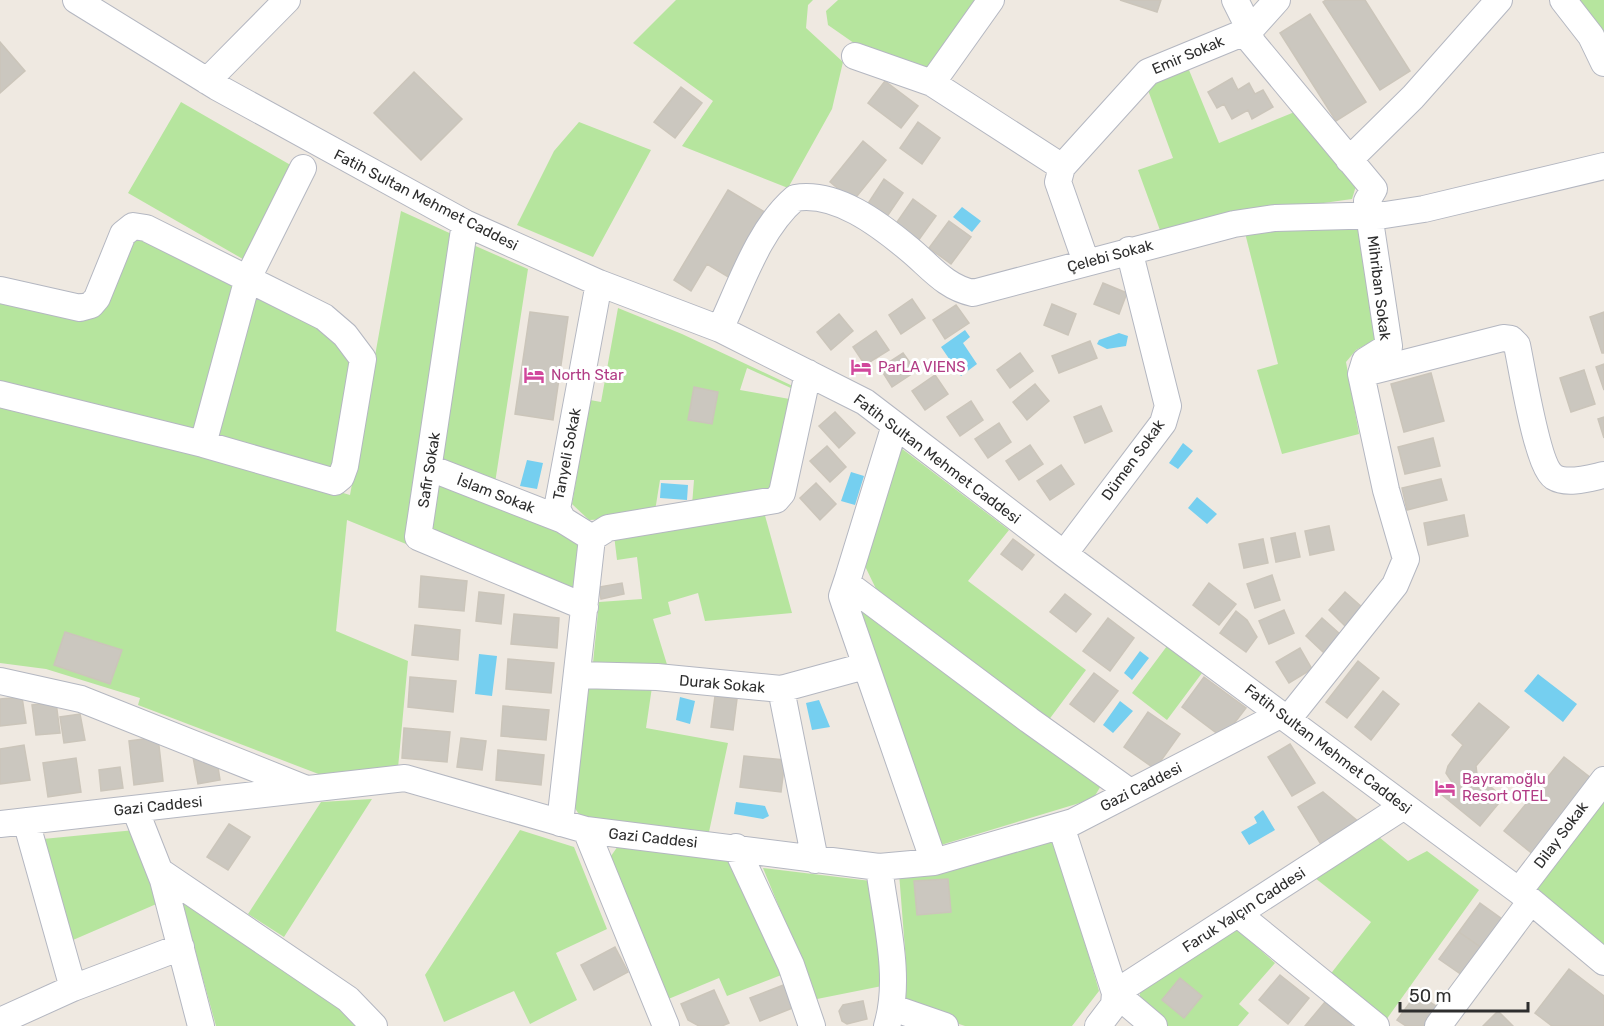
<svg xmlns="http://www.w3.org/2000/svg" width="1604" height="1026" viewBox="0 0 1604 1026" font-family="Rubik,sans-serif">
<style>
.green{fill:#b6e59e;fill-rule:evenodd}
.water{fill:#75cff0}
.building{fill:#cbc7bf;stroke:#cbc5ba;stroke-width:1.5}
.lines{fill:none;stroke-linecap:round;stroke-linejoin:round}
.minor-casing{stroke:#b4b7c1;stroke-width:28}
.minor{stroke:#fff;stroke-width:26}
.labels{text-anchor:middle;stroke-width:6;stroke-linejoin:round;paint-order:stroke}
.street-label{font-size:15px;fill:#2e2e2e;stroke:#fff}
.hotel-label{font-size:15px;fill:#b23c85;stroke:#fff;text-anchor:start}
</style>
<rect width="100%" height="100%" fill="#efe9e1"/>
<path class="green" d="M676,0H813L808,5L806,28L843,62L832,109L788,188L682,146L713,101L633,43Z
M838,0H976L923,74L861,48L828,25L826,11Z
M1577,0H1604V37Z
M1182,67L1189,70L1219,143L1297,111L1356,186L1352,199L1274,210L1161,233L1138,170L1173,158L1145,82Z
M181,102L301,171L248,262L128,193Z
M579,122L651,150L593,257L517,225L554,151Z
M401,211L456,236L411,546L347,520L336,631L408,661L398,768L329,778L138,705L140,698L46,669L0,663V400L203,452L350,495Z
M1358,223L1378,338L1356,350L1346,362L1359,434L1282,454L1257,370L1278,364L1244,229Z
M136,231L241,282L199,434L0,387V296L77,314Z
M471,244L528,269L495,483L438,460Z
M249,292L318,319L358,363L335,476L211,442Z
M618,308L682,334L797,388L793,389L747,368L740,390L795,400L778,492L652,517L589,520L572,504L590,400L601,402ZM660,480H694L692,505L655,511Z
M901,448L1009,530L968,581L1086,670L1048,721L879,595L862,560Z
M438,477L587,541L580,596L429,532Z
M764,512L792,613L705,621L698,593L668,602L671,614L653,619L669,671L593,663L599,602L642,599L637,557L617,560L614,535Z
M857,607L1102,784L1093,799L941,845Z
M1167,646L1202,673L1167,720L1132,693Z
M589,681L652,687L646,728L728,743L709,832L580,816L573,805Z
M1604,793V949L1530,888Z
M372,799L284,937L248,914L321,802Z
M135,830L161,902L73,940L43,839Z
M520,830L574,847L607,929L556,953L577,1000L530,1024L514,991L444,1022L425,975Z
M1055,837L1099,991L1072,1026H965L905,1006L906,962L899,873Z
M1379,837L1408,861L1427,851L1479,890L1386,1020L1329,976L1371,922L1315,878Z
M618,846L720,857L734,865L784,974L727,996L719,978L666,1000L606,863Z
M763,868L871,881L887,985L817,999Z
M179,892L343,1007L357,1026H216Z
M1232,925L1275,963L1239,1004L1249,1013L1238,1026H1164L1139,1005L1140,993L1157,974Z"/>
<path class="water" d="M962,207L981,221L972,232L953,217Z
M965,330L970,337L963,343L977,364L961,376L941,347Z
M1119,333L1128,336L1126,346L1107,349L1097,344L1099,340Z
M1183,443L1193,451L1178,469L1169,463Z
M527,460L543,463L537,489L520,486Z
M851,472L864,476L855,505L841,501Z
M661,483L688,485L687,500L660,498Z
M1197,497L1217,514L1207,524L1188,508Z
M1140,651L1149,658L1132,680L1124,673Z
M479,654L497,656L492,696L475,694Z
M1538,674L1577,704L1563,722L1524,691Z
M680,697L695,701L690,724L676,720Z
M819,700L830,727L812,730L806,703Z
M1120,701L1133,711L1113,733L1103,725Z
M736,802L765,806L769,816L763,819L734,814Z
M1263,810L1275,830L1249,845L1241,832L1257,823L1254,817Z"/>
<path class="building" d="M1120,0H1161L1157,12Z
M1326,0H1365L1410,71L1380,90L1323,2Z
M1310,14L1366,102L1336,121L1280,33Z
M0,42L25,71L0,93Z
M414,72L462,119L421,160L374,113Z
M1232,78L1238,90L1249,83L1255,94L1263,90L1273,107L1252,119L1248,110L1232,119L1224,104L1217,108L1208,92Z
M885,81L918,106L901,128L868,103Z
M681,87L702,103L675,138L654,122Z
M918,122L940,138L922,164L900,148Z
M863,141L886,160L853,201L830,182Z
M884,179L903,193L886,218L867,205Z
M728,190L768,214L730,278L707,264L691,291L674,280Z
M913,199L936,216L918,241L895,225Z
M949,221L971,237L951,264L929,248Z
M1103,283L1127,293L1119,314L1094,304Z
M912,299L925,318L901,334L889,315Z
M1052,304L1076,314L1068,335L1044,325Z
M956,305L969,323L945,339L933,320Z
M530,312L568,317L553,420L515,414Z
M1604,312V353H1602L1590,317Z
M839,314L853,331L831,350L817,332Z
M876,331L889,350L865,365L853,347Z
M1090,341L1097,358L1059,373L1052,356Z
M903,353L916,371L892,387L880,368Z
M1020,353L1033,371L1010,388L997,370Z
M1604,364V390L1596,367Z
M1584,370L1595,404L1571,412L1560,378Z
M1431,373L1444,421L1404,432L1391,384Z
M935,375L948,394L925,410L912,391Z
M1035,384L1049,401L1027,420L1013,402Z
M694,387L718,392L712,424L688,420Z
M971,401L983,420L960,436L947,417Z
M1101,406L1112,431L1085,443L1074,417Z
M835,412L855,433L839,448L819,426Z
M1604,417V438L1598,419Z
M999,423L1011,442L988,458L975,439Z
M1433,438L1440,466L1405,474L1398,447Z
M1030,445L1043,464L1019,480L1006,461Z
M827,446L846,467L830,482L810,461Z
M1061,465L1074,484L1050,500L1037,481Z
M1441,479L1447,500L1407,510L1402,488Z
M816,483L836,504L820,520L800,498Z
M1464,515L1468,536L1428,545L1424,523Z
M1329,526L1334,550L1310,555L1305,531Z
M1295,533L1300,557L1276,562L1271,538Z
M1013,539L1034,555L1022,570L1001,554Z
M1263,539L1268,563L1244,568L1239,544Z
M1272,575L1280,600L1255,608L1247,584Z
M421,576L467,581L464,611L419,607Z
M622,583L624,594L601,599L599,587Z
M1209,583L1236,604L1219,625L1193,605Z
M479,592L504,595L501,624L476,621Z
M1345,592L1363,608L1346,627L1329,610Z
M1065,594L1091,614L1076,632L1050,612Z
M1284,610L1294,633L1269,644L1259,621Z
M1236,611L1247,620L1257,637L1246,652L1220,633Z
M514,614L559,618L557,648L511,644Z
M1108,618L1134,638L1110,671L1083,651Z
M1322,618L1340,634L1324,653L1306,636Z
M415,625L460,630L458,660L412,655Z
M65,632L122,650L110,684L54,665Z
M1300,648L1312,669L1289,683L1276,662Z
M508,659L554,663L551,693L506,689Z
M1358,661L1379,678L1347,718L1326,702Z
M1094,673L1118,691L1094,722L1070,704Z
M410,677L456,681L453,712L408,707Z
M1204,677L1246,708L1223,738L1182,707Z
M1383,691L1399,704L1371,740L1355,727Z
M715,696L737,699L733,730L711,727Z
M22,697L26,723L0,726V699Z
M56,702L60,733L36,735L32,705Z
M1479,703L1509,727L1476,766L1477,774L1503,798L1480,826L1442,795L1452,782L1446,773L1448,766L1463,745L1452,735Z
M503,706L549,710L546,740L501,736Z
M1148,712L1180,734L1155,769L1124,747Z
M80,714L85,740L64,743L60,717Z
M404,728L450,732L447,762L402,758Z
M158,737L163,781L134,785L129,741Z
M461,738L486,741L482,770L457,767Z
M1290,744L1315,783L1292,796L1268,757Z
M24,745L30,780L0,784V749Z
M498,750L544,755L541,785L496,780Z
M744,756L785,760L781,792L740,787Z
M193,757L217,761L220,780L198,784Z
M1564,757L1595,781L1534,855L1504,831Z
M76,758L81,792L48,797L43,763Z
M120,767L123,788L101,791L99,770Z
M1323,792L1360,823L1322,846L1298,807Z
M229,824L250,837L228,870L207,857Z
M948,879L951,912L917,915L914,881Z
M1480,903L1502,919L1462,975L1439,959Z
M1480,903L1502,919L1482,948L1459,932Z
M615,947L628,972L594,990L581,965Z
M1569,969L1604,996V1026H1552L1535,1013Z
M1280,975L1309,998L1288,1024L1259,1000Z
M1180,978L1202,996L1184,1018L1162,1000Z
M786,984L795,1007L760,1021L750,998Z
M714,990L729,1023L722,1026H699L688,1020L681,1004Z
M1417,993L1440,1009L1427,1026H1406L1397,1020Z
M863,1001L867,1019L847,1024L842,1021L839,1011L843,1005Z
M1325,1002L1352,1025L1351,1026H1305Z
M1498,1011L1513,1026H1483Z"/>
<g class="lines">
<g class="minor-casing">
<path id="minor" d="M76,0L217,87L465,223L599,283L720,329L865,402L1064,554L1519,891L1604,962
M1277,0L1250,30L1251,41L1374,189L1367,201L1389,346L1365,361L1361,374L1386,490L1406,559L1395,585L1288,719
M1563,0L1591,36L1604,63
M855,56L932,83L1062,167
M207,81L287,0
M932,83L991,0
M1349,160L1413,97L1499,0
M465,223L418,537L585,607
M1086,262L1058,182L1062,167L1148,72L1250,30L1235,0
M0,290L80,308L91,305L97,298L123,234L133,226L146,228L324,317L345,335L363,359L345,466L341,477L335,482L203,444L0,394
M720,329C741,285 758,230 795,198C836,191 879,224 909,249C931,267 945,287 973,293L1234,224L1275,218L1385,215L1424,209L1604,166
M1361,374L1503,338L1511,339L1517,345C1522,368 1537,466 1554,477C1567,485 1590,478 1604,475
M895,425L848,578L850,586L1029,720L1130,792
M203,444L248,278L303,168
M430,468L563,520
M592,538L563,520L557,509L599,283
M1064,554L1163,423L1168,406L1129,250
M848,578L842,596L845,605L934,862
M577,675L657,677L781,689L865,666
M0,681L81,699L304,788
M781,689L815,860
M135,809L163,880L201,1026
M26,821L73,988
M560,823L592,538L608,528L776,500L782,493L808,373
M0,824L405,778L586,830L879,867L934,862L1073,822L1282,714
M1061,826L1115,993L1154,1026
M586,830L666,1026
M736,847L791,965L812,1026
M879,867C885,917 902,977 887,1026
M161,872L348,999L374,1026
M1519,891L1604,780
M1238,914L1376,1026
M1115,993L1404,806
M893,1008L945,1026
M0,1021L73,988L181,947
M1098,1026L1114,1005L1115,993
M1438,1026L1531,901"/>
</g>
<use href="#minor" class="minor"/>
</g>
<defs>
<g id="hotel-bare" transform="scale(1.62)"><path d="M-6-4.5h1.5V1H6V5H4.5V3h-9V5H-6ZM-4 0a1.8 1.8 0 1 1 3.6 0ZM.5 0V-2.5h3Q6-2.5 6 0Z" fill="#d1479c" stroke="#fff" stroke-width="2.5" paint-order="stroke"/></g>
</defs>
<g fill-rule="evenodd">
<use href="#hotel-bare" x="861" y="367"/>
<use href="#hotel-bare" x="534" y="375"/>
<use href="#hotel-bare" x="1445" y="788"/>
</g>
<g class="labels">
<g class="street-label">
<text transform="translate(1188 55) rotate(-23)" y="5">Emir Sokak</text>
<text transform="translate(426 200) rotate(27)" y="5">Fatih Sultan Mehmet Caddesi</text>
<text transform="translate(1110 256) rotate(-15)" y="5">Çelebi Sokak</text>
<text transform="translate(1379 288) rotate(83)" y="5">Mihriban Sokak</text>
<text transform="translate(567 454) rotate(-79)" y="5">Tanyeli Sokak</text>
<text transform="translate(937 459) rotate(37)" y="5">Fatih Sultan Mehmet Caddesi</text>
<text transform="translate(1133 460) rotate(-54)" y="5">Dümen Sokak</text>
<text transform="translate(429 470) rotate(-81)" y="5">Safir Sokak</text>
<text transform="translate(496 494) rotate(21)" y="5">İslam Sokak</text>
<text transform="translate(722 684) rotate(5)" y="5">Durak Sokak</text>
<text transform="translate(1328 749) rotate(37)" y="5">Fatih Sultan Mehmet Caddesi</text>
<text transform="translate(1141 787) rotate(-27)" y="5">Gazi Caddesi</text>
<text transform="translate(158 806) rotate(-6)" y="5">Gazi Caddesi</text>
<text transform="translate(1561 835) rotate(-53)" y="5">Dilay Sokak</text>
<text transform="translate(653 838) rotate(6)" y="5">Gazi Caddesi</text>
<text transform="translate(1244 910) rotate(-33)" y="5">Faruk Yalçın Caddesi</text>
</g>
<g class="hotel-label">
<text x="878" y="372">ParLA VIENS</text>
<text x="551" y="380">North Star</text>
<text x="1462" y="784">Bayramoğlu<tspan x="1462" dy="17">Resort OTEL</tspan></text>
</g>
</g>
<path d="M1400 1002v9h128v-9" fill="none" stroke="#2e2e2e" stroke-width="3"/>
<text x="1409" y="1002" font-size="18" fill="#2e2e2e" stroke="#ffffff" stroke-width="4.5" paint-order="stroke">50 m</text>
</svg>
